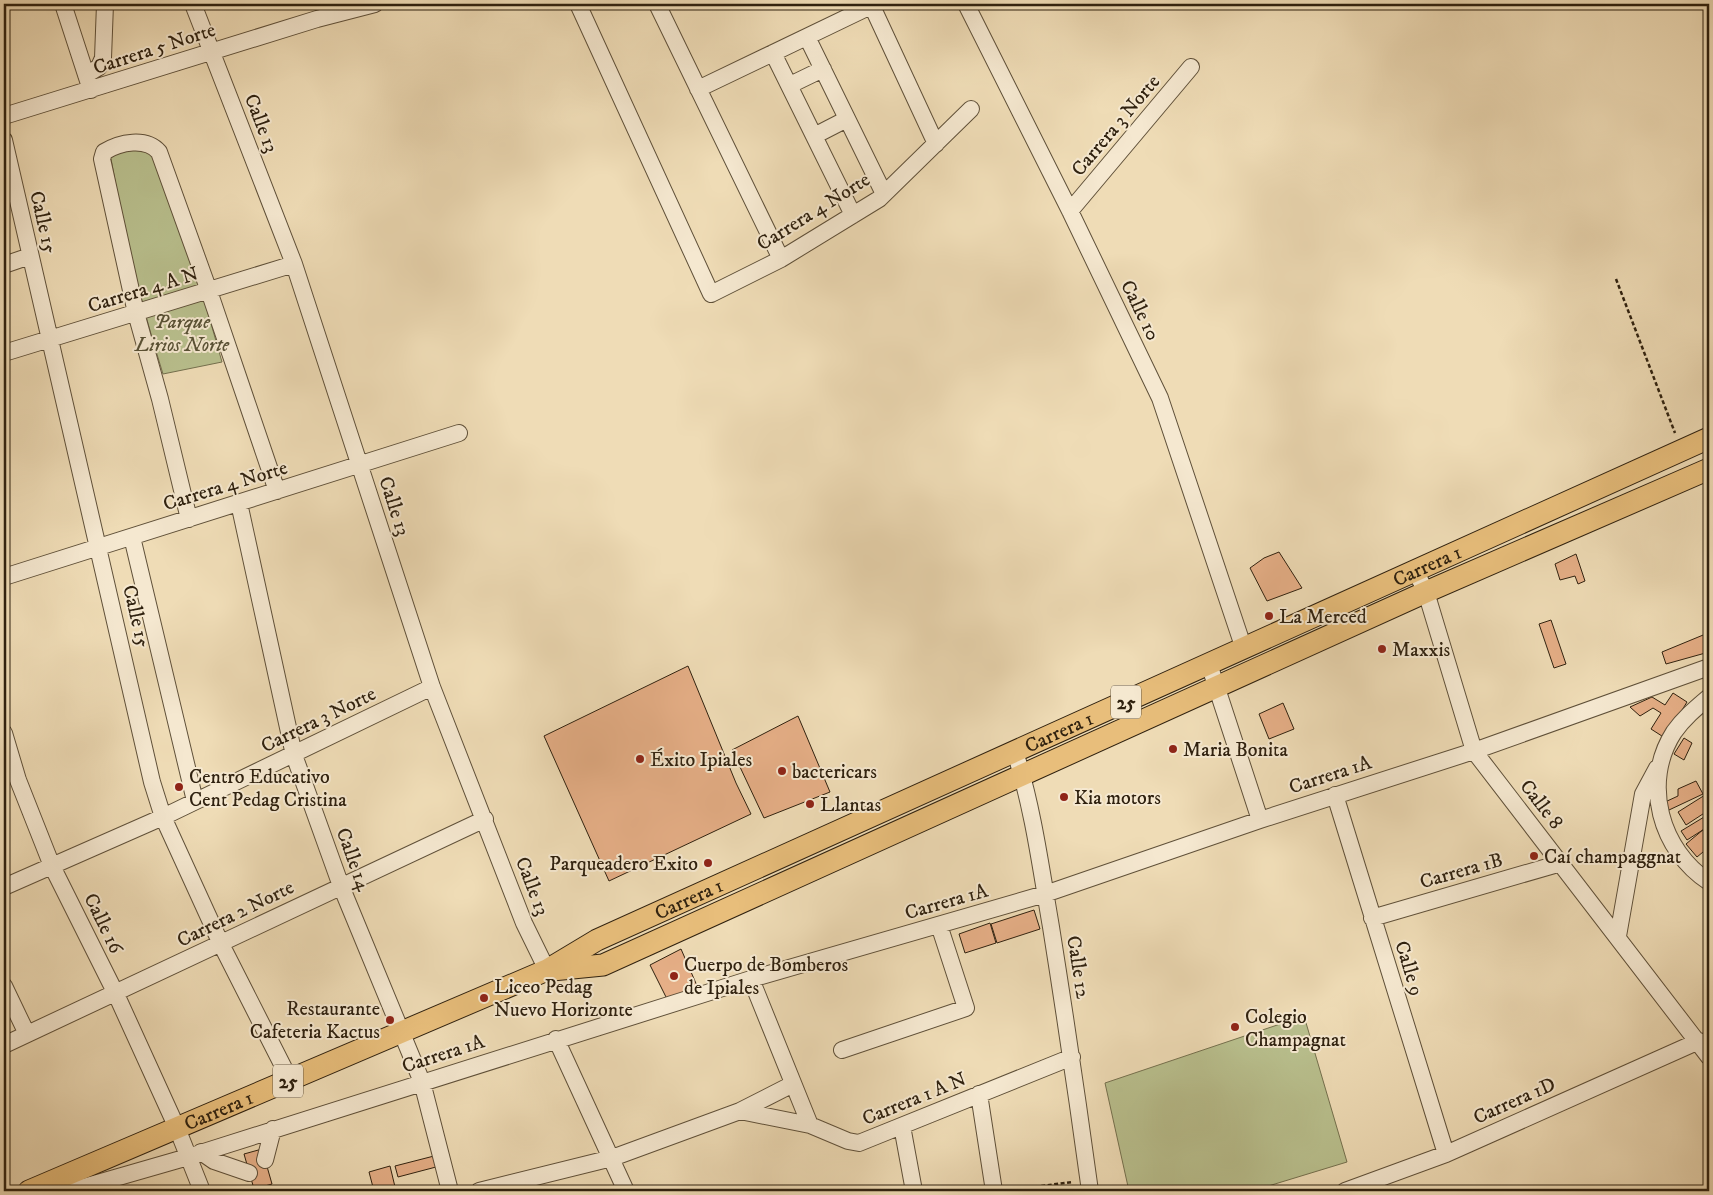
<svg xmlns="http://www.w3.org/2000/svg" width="1713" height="1195" viewBox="0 0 1713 1195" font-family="'IM FELL DW Pica',serif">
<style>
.green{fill:#b9c08e;stroke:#74704e}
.building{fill:#e6af87;stroke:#2f210f}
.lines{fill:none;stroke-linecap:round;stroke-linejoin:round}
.minor-casing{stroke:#5f5039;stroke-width:18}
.major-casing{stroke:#2f210f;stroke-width:23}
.path{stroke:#2f210f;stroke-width:2.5;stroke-dasharray:4 2.5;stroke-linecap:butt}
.minor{stroke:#f5e8d0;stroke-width:16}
.major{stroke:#e8be7b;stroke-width:21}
.poi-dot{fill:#8f2418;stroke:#f5e8d0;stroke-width:2}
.labels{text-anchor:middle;stroke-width:4;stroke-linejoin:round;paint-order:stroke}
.shield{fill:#f5e8d0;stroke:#6a5d49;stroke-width:1}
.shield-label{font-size:19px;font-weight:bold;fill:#2f210f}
.street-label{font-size:20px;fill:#2f210f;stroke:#f5e8d0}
.park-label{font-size:20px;font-style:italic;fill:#585135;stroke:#f5e8d0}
.poi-label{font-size:20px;fill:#2f210f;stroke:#f5e8d0;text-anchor:start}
</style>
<rect width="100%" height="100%" fill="#efdcb6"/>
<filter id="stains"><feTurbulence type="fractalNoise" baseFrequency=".004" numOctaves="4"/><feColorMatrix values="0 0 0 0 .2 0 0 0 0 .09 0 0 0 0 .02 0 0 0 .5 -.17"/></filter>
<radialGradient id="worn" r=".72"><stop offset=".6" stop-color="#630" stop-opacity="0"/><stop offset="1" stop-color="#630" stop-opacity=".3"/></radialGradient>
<path class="green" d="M144,145L151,149L202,292L222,362L163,374C140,301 123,228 110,153Z
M1304,1016L1347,1162L1252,1191H1129L1105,1083Z"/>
<path class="building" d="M1279,552L1302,588L1267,601L1250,568L1264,558Z
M1576,554L1585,581L1578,584L1575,576L1560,580L1555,564Z
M1551,620L1566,664L1554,668L1539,624Z
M1708,633L1709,652L1666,664L1662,652Z
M688,666L736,783L751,814L609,881L544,736Z
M1673,693L1687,702L1665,738L1651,729L1661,713L1653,708L1640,716L1630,707L1652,697L1665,705Z
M1283,703L1294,729L1269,739L1259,714Z
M798,716L830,792L764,818L732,750Z
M1684,738L1692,743L1684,760L1674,754Z
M1696,781L1703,794L1669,810L1665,802L1678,796V789Z
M1705,795L1709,802V810L1686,825L1678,812Z
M1709,814V826L1687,840L1681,831Z
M1704,829L1709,836V847L1697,857L1686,844Z
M1034,910L1040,929L997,943L991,924Z
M990,923L996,943L965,953L959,934Z
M681,949L698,988L667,999L650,965Z
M262,1149L272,1184L254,1189L244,1154Z
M434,1156L436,1167L398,1177L395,1166Z
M390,1166L396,1191H374L369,1172Z"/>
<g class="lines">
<g class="minor-casing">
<path id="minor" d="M63,4L91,90
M193,4L294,264L432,687L524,923L547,970
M578,4L711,294L781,259L879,199L971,109
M657,4L781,259
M871,4L936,144
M966,4L1070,211L1160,398L1244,649
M807,37L884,194
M773,53L853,215
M86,75L99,67L103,58L105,4
M790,85L823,69
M698,89L875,4
M4,116L317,19L375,4
M814,136L847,119
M4,140L152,782L163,817L221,944L290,1080
M1070,211L1191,67
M4,265L30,256
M4,353L294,264
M239,503L294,755L341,886L422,1082L450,1191
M189,519L160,399L136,313L102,159L104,152C120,142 146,137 159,152L209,291L277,491
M132,537L195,801
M1416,572L1426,592L1474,751L1709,1057
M4,577L459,433
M1209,664L1260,820
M1709,697C1696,708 1684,718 1674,732C1641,783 1661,851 1709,882
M4,733L18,780L52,866L116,994L177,1128L202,1191
M1015,752C1033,808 1041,869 1051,927C1065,1015 1078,1103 1090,1191
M1335,795L1446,1154
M4,887L163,817L432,687
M1372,918L1561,863
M1618,936L1643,794L1657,768
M751,979L810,1125
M4,986L27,1034
M556,1039L626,1191
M4,1045L485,819
M842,1050L966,1008L939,925
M979,1094L994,1191
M740,1111L810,1125L848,1141L859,1143L1072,1057
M902,1126L914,1191
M201,1152L214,1161L249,1173
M265,1160L273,1129
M70,1191L188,1157L751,979L1045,894L1260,820L1474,751L1709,667
M479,1191L612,1158L740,1111L793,1084
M1345,1191L1446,1154L1699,1041"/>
</g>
<g class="major-casing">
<g id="major">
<path d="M552,970L603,965L1426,592L1709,469"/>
<path id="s1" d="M29,1191L547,970L597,940L1709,438"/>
</g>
</g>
<path class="path" d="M1616,279L1675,433
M1009,1190L1073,1182"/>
<use href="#minor" class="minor"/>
<use href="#major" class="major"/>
</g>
<g class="poi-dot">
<circle cx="1269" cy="616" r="5"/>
<circle cx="1382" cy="649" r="5"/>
<circle cx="1173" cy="749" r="5"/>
<circle cx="640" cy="759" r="5"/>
<circle cx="782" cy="771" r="5"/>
<circle cx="179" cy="787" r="5"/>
<circle cx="1064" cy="797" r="5"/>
<circle cx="810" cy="804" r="5"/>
<circle cx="1534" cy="856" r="5"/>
<circle cx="708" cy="863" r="5"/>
<circle cx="674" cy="976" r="5"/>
<circle cx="484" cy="998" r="5"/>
<circle cx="390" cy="1020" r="5"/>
<circle cx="1235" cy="1027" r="5"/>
</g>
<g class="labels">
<g class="shield">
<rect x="1111" y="685.5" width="30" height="33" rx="4"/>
<rect x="273" y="1064.5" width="30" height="33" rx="4"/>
</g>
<g class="shield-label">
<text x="1126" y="709">25</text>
<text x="288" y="1088">25</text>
</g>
<g class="street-label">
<text transform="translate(154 48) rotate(-18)" y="7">Carrera 5 Norte</text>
<text transform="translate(262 123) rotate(69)" y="7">Calle 13</text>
<text transform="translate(1115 125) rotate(-50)" y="7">Carrera 3 Norte</text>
<text transform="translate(813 211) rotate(-32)" y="7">Carrera 4 Norte</text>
<text transform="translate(44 222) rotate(77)" y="7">Calle 15</text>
<text transform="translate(143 289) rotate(-17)" y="7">Carrera 4 A N</text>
<text transform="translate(1141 310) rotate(64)" y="7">Calle 10</text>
<text transform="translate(225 485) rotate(-17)" y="7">Carrera 4 Norte</text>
<text transform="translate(395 506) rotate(72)" y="7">Calle 13</text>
<text dy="7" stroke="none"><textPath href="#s1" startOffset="1532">Carrera 1</textPath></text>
<text transform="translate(137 616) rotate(77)" y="7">Calle 15</text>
<text transform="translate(318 719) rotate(-26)" y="7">Carrera 3 Norte</text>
<text dy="7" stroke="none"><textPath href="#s1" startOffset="1128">Carrera 1</textPath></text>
<text transform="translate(1330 774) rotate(-18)" y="7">Carrera 1A</text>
<text transform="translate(1542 804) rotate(52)" y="7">Calle 8</text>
<text transform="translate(354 859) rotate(70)" y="7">Calle 14</text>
<text transform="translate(1461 870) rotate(-16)" y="7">Carrera 1B</text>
<text transform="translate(533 886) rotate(69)" y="7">Calle 13</text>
<text dy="7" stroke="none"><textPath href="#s1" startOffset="722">Carrera 1</textPath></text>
<text transform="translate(946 901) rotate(-16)" y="7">Carrera 1A</text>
<text transform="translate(235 913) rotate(-26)" y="7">Carrera 2 Norte</text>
<text transform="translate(104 923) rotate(64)" y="7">Calle 16</text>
<text transform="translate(1079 967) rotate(81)" y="7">Calle 12</text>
<text transform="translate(1410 968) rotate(73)" y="7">Calle 9</text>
<text transform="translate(443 1053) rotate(-18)" y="7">Carrera 1A</text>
<text transform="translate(914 1098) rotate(-22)" y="7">Carrera 1 A N</text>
<text transform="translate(1514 1100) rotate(-24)" y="7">Carrera 1D</text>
<text dy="7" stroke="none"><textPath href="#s1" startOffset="206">Carrera 1</textPath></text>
</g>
<g class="park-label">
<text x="182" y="328">Parque<tspan x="182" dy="23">Lirios Norte</tspan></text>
</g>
<g class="poi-label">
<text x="1279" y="623">La Merced</text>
<text x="1392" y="656">Maxxis</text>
<text x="1183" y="756">Maria Bonita</text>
<text x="650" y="766">Éxito Ipiales</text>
<text x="792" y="778">bactericars</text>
<text x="189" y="783">Centro Educativo<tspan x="189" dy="23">Cent Pedag Cristina</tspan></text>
<text x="1074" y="804">Kia motors</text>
<text x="820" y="811">Llantas</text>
<text x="1544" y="863">Caí champaggnat</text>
<text x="698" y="870" text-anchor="end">Parqueadero Exito</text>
<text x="684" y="971">Cuerpo de Bomberos<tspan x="684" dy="23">de Ipiales</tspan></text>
<text x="494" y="993">Liceo Pedag<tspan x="494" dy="23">Nuevo Horizonte</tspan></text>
<text x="380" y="1015" text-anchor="end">Restaurante<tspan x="380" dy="23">Cafeteria Kactus</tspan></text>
<text x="1245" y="1023">Colegio<tspan x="1245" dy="23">Champagnat</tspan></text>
</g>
</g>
<rect width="1713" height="1195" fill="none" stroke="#efdcb6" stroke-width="20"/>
<rect x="5" y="5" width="1703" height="1185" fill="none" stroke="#2f210f" stroke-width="2.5"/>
<rect x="10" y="10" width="1693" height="1175" fill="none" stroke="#2f210f"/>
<rect width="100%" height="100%" filter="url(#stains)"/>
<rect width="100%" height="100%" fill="url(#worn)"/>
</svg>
